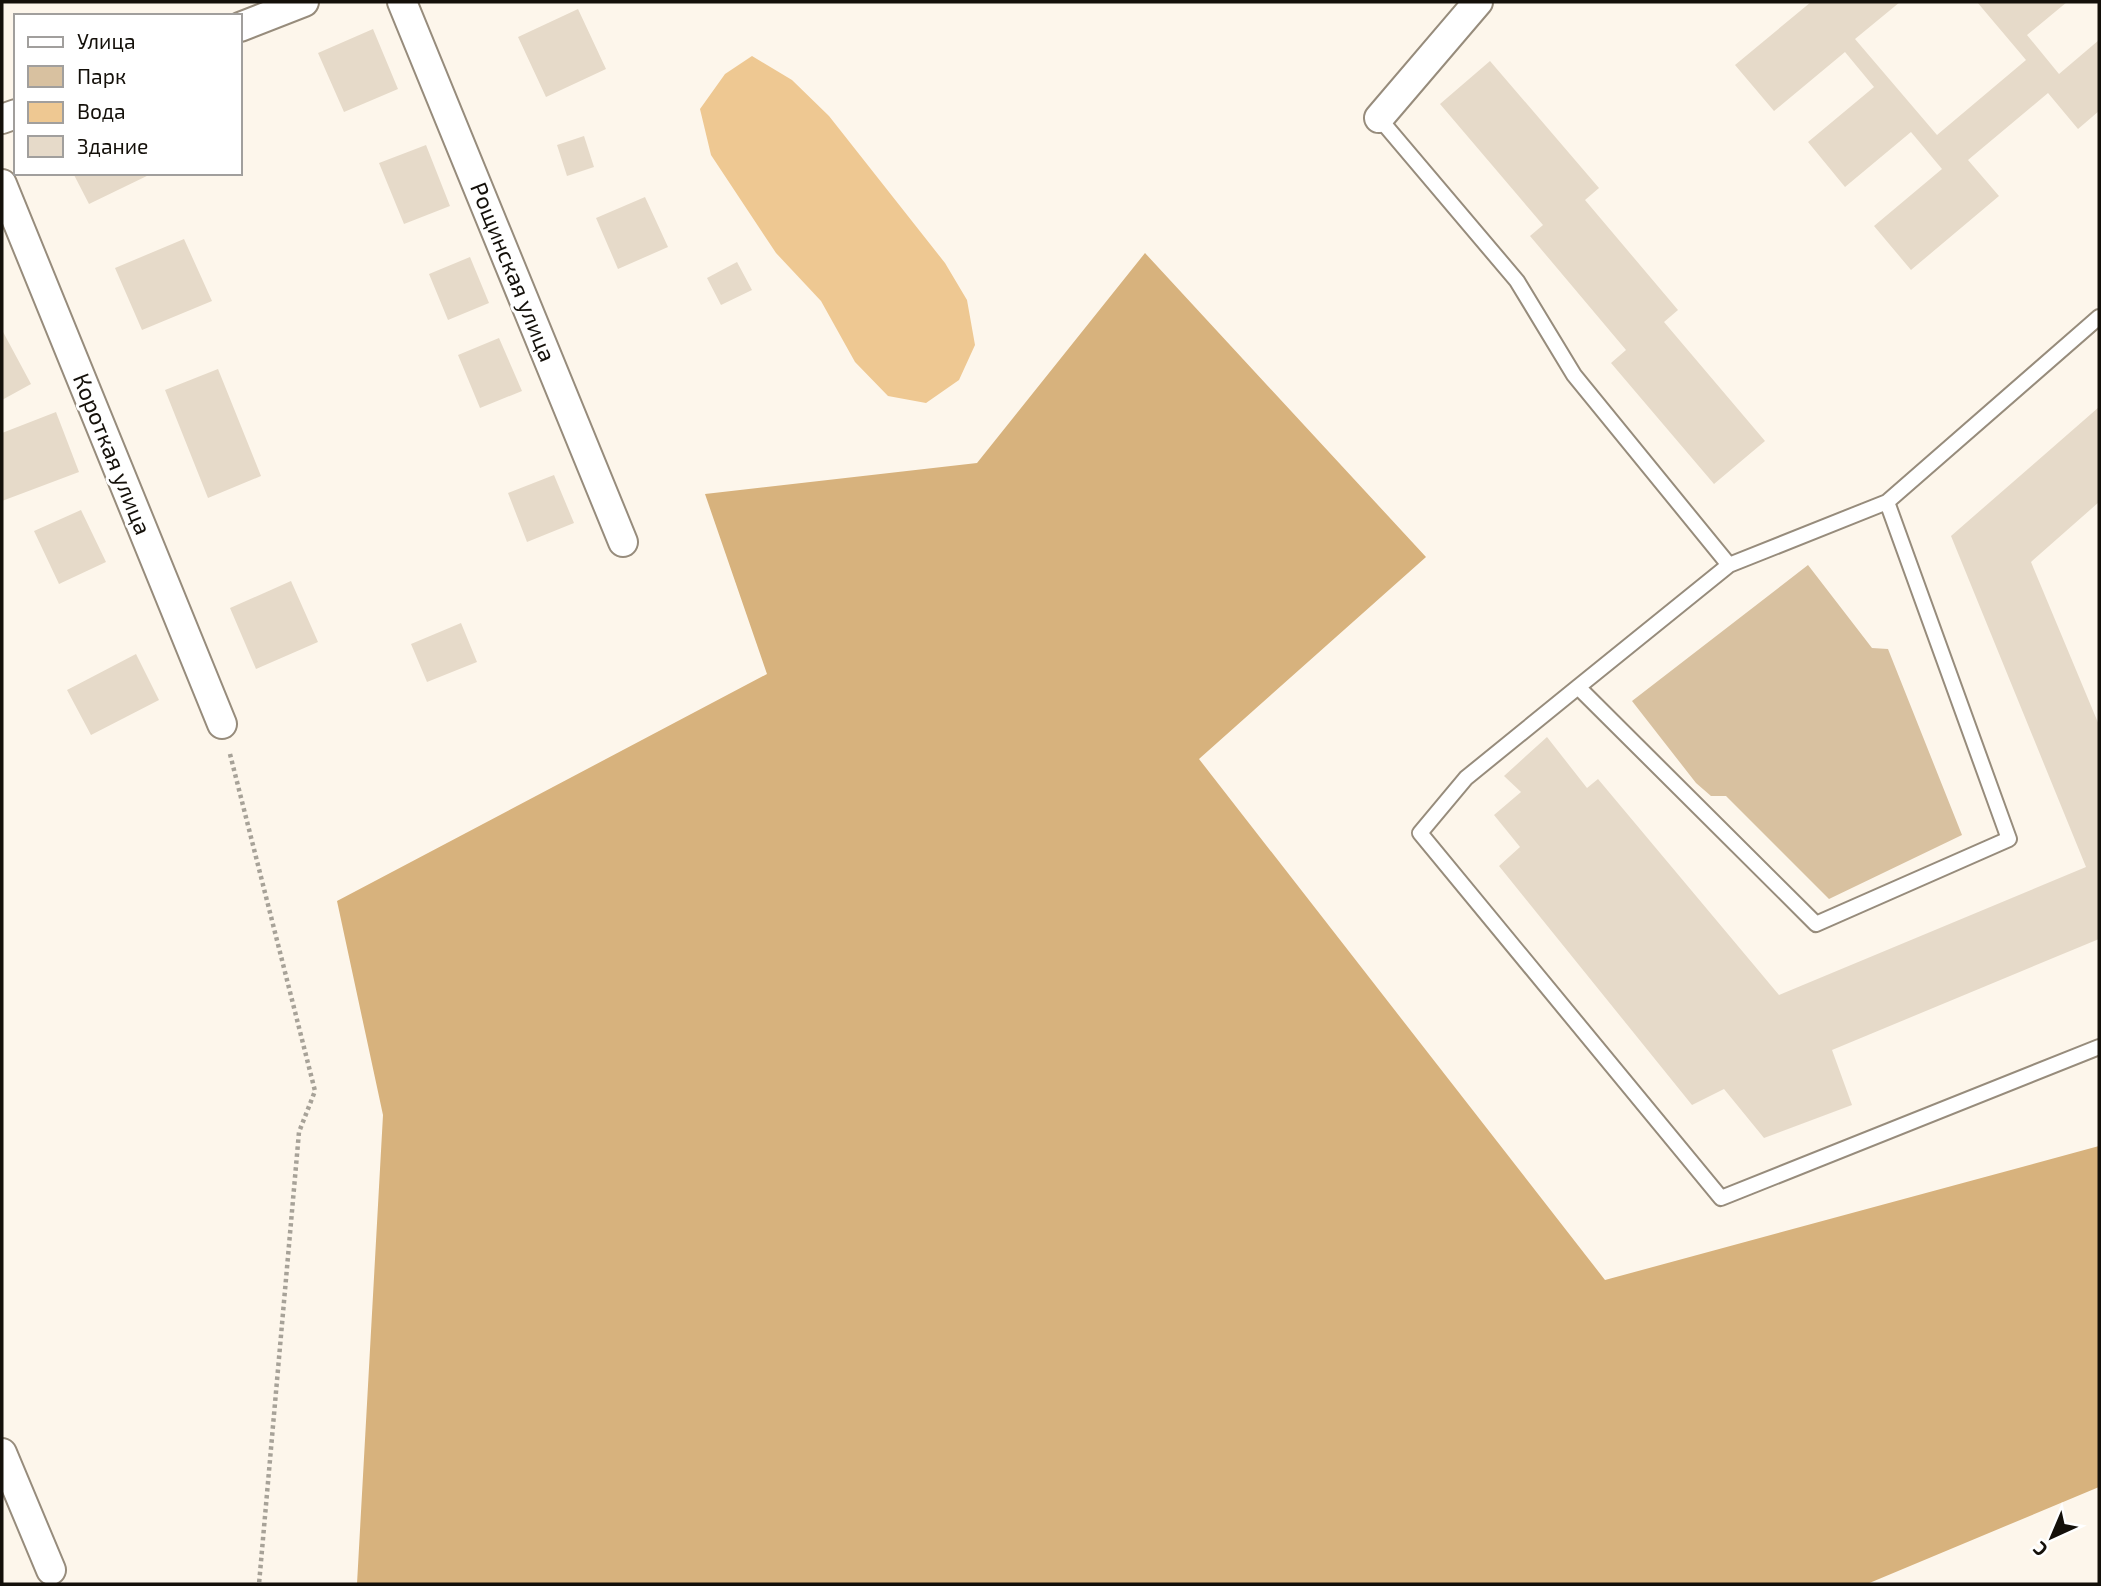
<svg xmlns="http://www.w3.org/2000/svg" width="2101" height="1586" viewBox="0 0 2101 1586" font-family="'Exo 2',sans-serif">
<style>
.green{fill:#d8c1a0}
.forest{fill:#d7b27d}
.water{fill:#eec892}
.building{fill:#e6dac9}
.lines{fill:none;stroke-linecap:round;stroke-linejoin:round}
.service-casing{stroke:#978c7c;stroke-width:18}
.minor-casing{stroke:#978c7c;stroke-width:32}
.path{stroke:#a7a298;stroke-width:4.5;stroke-dasharray:3.5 3.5;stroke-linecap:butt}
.service{stroke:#fff;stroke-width:14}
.minor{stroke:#fff;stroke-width:28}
.labels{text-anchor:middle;stroke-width:6;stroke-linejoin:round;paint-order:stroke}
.street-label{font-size:23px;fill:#14100a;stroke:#fff}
</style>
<rect width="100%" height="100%" fill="#fdf6eb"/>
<path class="green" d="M1808,565L1872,648L1888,649L1962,835L1829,899L1726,796H1711L1696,783L1632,701Z"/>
<path class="forest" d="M1145,253L1426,557L1199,759L1605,1280L2099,1146V1487L1867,1584H357L383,1115L337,901L767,674L705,494L977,463Z"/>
<path class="water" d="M752,56L792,80L829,116L945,263L967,300L975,345L959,380L926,403L888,396L855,362L821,301L776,253L711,155L700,109L725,74Z"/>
<path class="building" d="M1811,2H1900L1855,39L1937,135L2026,60L1977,2H2067L2027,35L2059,74L2099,40V111L2078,129L2048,93L1968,160L1999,196L1911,270L1874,226L1942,169L1911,132L1845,187L1808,142L1874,87L1845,52L1774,111L1735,65Z
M578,9L606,69L546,97L518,37Z
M373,29L398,89L344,112L318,53Z
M1490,61L1599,188L1585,200L1678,310L1664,322L1765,441L1714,484L1611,363L1626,350L1530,236L1543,225L1440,104Z
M584,136L594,167L567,176L557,145Z
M426,145L450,206L404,224L379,163Z
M73,173H153L89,204Z
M645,197L668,247L618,269L596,218Z
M184,239L212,301L142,330L115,268Z
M470,257L489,303L448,320L429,274Z
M737,262L752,290L721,305L707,278Z
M2,330L31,384L2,400Z
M499,338L522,391L480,408L458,355Z
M218,369L261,476L208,498L165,390Z
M2099,407V502L2031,562L2099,725V939L1832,1050L1852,1105L1764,1138L1724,1089L1692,1105L1499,866L1520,847L1494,815L1521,792L1504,776L1547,737L1587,788L1598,779L1779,995L2086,867L1951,536Z
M56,412L79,472L2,501V433Z
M554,475L574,523L527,542L508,493Z
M81,510L106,562L59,584L34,531Z
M291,581L318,642L256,669L230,608Z
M461,623L477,662L427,682L411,644Z
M136,654L159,700L91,735L67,690Z"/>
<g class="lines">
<g class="service-casing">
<path id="service" d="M1379,118L1517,281L1574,375L1729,565L1887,502L2099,317
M1729,565L1578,687L1816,924L2009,839L1887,502
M1578,687L1466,778L1420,833L1721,1198L2099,1047"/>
</g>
<g class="minor-casing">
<path id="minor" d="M402,2L623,542
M240,27L304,2
M1379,118L1478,2
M2,119L16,114
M2,184L222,724
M2,1453L51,1570"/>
</g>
<path class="path" d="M230,754L315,1091L299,1132L259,1584"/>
<use href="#service" class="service"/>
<use href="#minor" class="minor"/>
</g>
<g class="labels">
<g class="street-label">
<text transform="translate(513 272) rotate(68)" y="8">Рощинская улица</text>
<text transform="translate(112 454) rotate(68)" y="8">Короткая улица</text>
</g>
</g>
<rect width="2101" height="1586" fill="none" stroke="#14100a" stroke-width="7"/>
<rect x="14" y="14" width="228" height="161" fill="#ffffff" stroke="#a19f9d" stroke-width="2"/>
<rect x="28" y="37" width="35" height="10" fill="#ffffff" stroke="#a19f9d" stroke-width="2"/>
<text x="77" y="49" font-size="21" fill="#14100a">Улица</text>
<rect x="28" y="66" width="35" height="21" fill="#d8c1a0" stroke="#a19f9d" stroke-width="2"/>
<text x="77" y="84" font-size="21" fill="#14100a">Парк</text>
<rect x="28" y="102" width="35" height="21" fill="#eec892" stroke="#a19f9d" stroke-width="2"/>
<text x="77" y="119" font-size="21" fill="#14100a">Вода</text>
<rect x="28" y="136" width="35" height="21" fill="#e6dac9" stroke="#a19f9d" stroke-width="2"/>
<text x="77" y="154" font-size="21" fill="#14100a">Здание</text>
<g transform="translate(2052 1537) rotate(224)" stroke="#ffffff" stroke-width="5" paint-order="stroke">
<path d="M0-5L12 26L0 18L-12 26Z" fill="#14100a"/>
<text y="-10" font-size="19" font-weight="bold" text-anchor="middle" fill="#14100a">С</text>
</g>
</svg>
